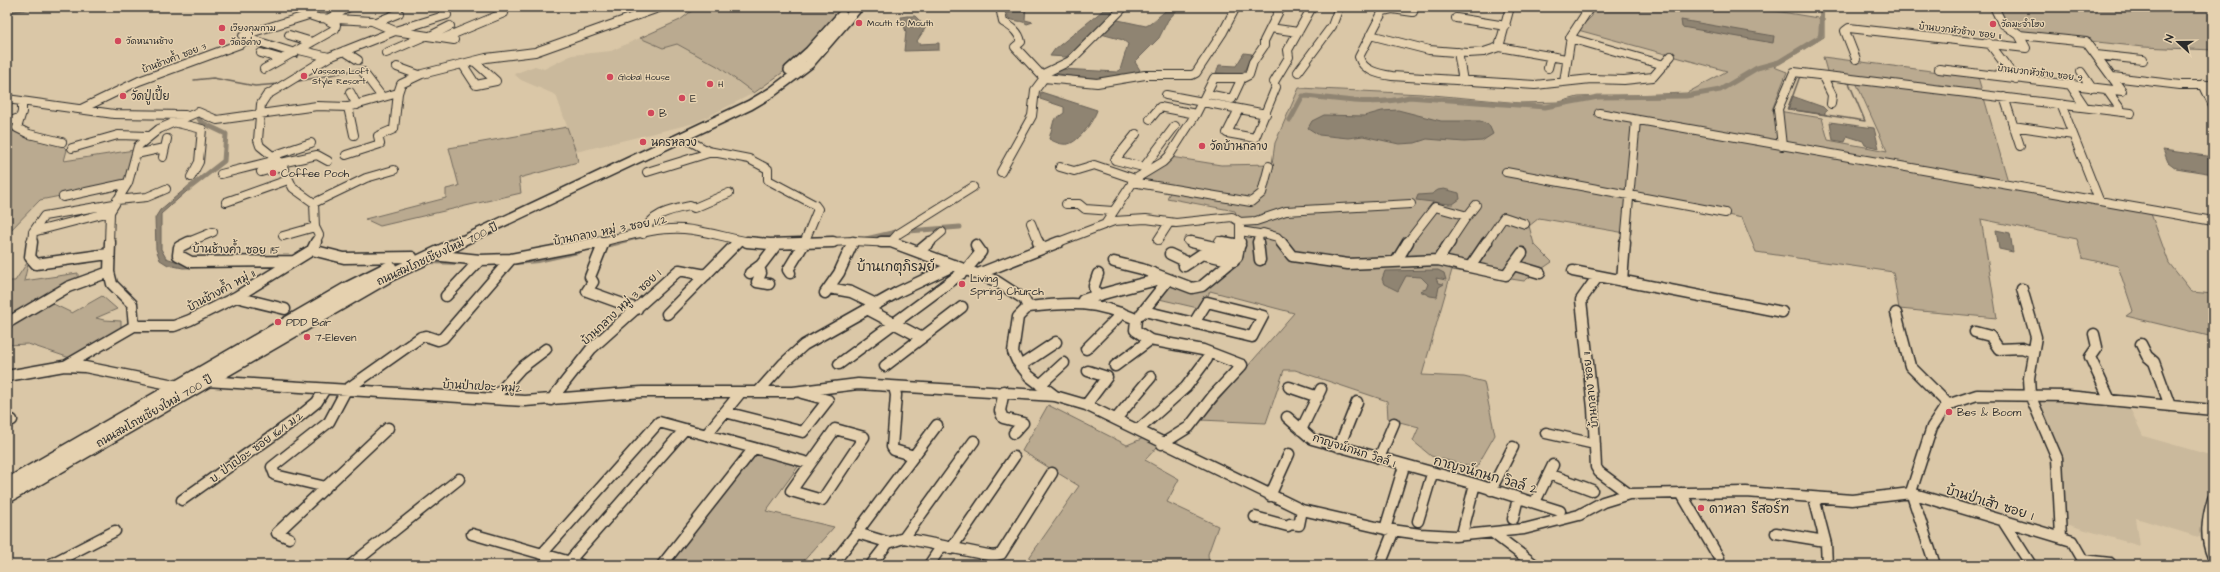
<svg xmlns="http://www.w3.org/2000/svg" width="2220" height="572" viewBox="0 0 2220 572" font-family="'Architects Daughter','Playpen Sans Thai',sans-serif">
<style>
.built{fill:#cab99c}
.green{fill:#baaa90;stroke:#726a5e}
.water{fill:#8f8472;stroke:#676056}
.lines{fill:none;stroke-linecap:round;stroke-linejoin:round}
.stream{stroke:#676056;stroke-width:1.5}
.canal-far1{stroke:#8f8472;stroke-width:5}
.canal{stroke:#8f8472;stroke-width:6}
.minor-far1-casing{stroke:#2b2b2b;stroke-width:10}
.minor-casing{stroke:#2b2b2b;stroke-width:13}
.major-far1-casing{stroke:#2b2b2b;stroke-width:12}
.major-casing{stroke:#2b2b2b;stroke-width:15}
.minor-far1{stroke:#e5d1af;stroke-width:8}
.minor{stroke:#e5d1af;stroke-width:10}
.major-far1{stroke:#e5d1af;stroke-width:9}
.major{stroke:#e5d1af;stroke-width:12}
.poi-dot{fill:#d1495b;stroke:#e5d1af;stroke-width:1.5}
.labels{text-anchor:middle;stroke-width:3;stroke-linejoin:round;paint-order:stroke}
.far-poi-label{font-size:9px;fill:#2b2b2b;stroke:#e5d1af;text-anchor:start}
.far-street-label{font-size:9px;fill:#2b2b2b;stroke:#e5d1af}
.poi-label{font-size:11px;fill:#2b2b2b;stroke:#e5d1af;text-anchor:start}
.street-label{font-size:11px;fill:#2b2b2b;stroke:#e5d1af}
.quarter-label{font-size:13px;fill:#2b2b2b;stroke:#e5d1af}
.near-street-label{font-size:13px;fill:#2b2b2b;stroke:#e5d1af}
.near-poi-label{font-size:13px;fill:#2b2b2b;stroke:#e5d1af;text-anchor:start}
</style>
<rect width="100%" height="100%" fill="#dac7a7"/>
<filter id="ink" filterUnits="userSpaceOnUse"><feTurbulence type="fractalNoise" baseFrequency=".025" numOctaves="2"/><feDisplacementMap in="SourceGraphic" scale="8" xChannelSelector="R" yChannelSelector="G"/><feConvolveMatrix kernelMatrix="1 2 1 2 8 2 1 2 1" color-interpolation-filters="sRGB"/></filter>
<g filter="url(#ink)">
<path class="built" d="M640,38L663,48L677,44L719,67L754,93L695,123L576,152L556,95L521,80L514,74L535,66L544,69L572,55L611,51Z
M2030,395L2128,404L2143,436L2213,456V500L2205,539L2136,518L2140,546L2062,523L2058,455Z"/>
<path class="green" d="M690,7H845L793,65L754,93L719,67L677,44L663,48L640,38L680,20L693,10Z
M1594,7H1751L1824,19V37L1774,67L1787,72L1772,110L1822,118L1828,140L1887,151L1854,78L1828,75L1823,57L1978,77L2009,185L2150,211L2169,263L2192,292L2213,294V337L2126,316L2133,311L2118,266L2082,258L2077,239L1981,219L1997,318L1899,309L1893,272L1756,252L1742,218L1633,196L1631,234L1539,218L1529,226L1534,244L1552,262L1524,281L1452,270L1422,375L1464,377L1484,382L1495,435L1476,468L1431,456L1413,441L1419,427L1388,419L1387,401L1295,370H1284L1266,423L1201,420L1294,313L1210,291L1202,309L1159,299L1171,284L1205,287L1243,234L1235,211L1167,198L1172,189L1140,182L1138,179L1171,157L1221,165L1272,164L1275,143L1299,88L1422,94L1520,103L1559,102L1578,97L1687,93L1727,71L1578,30L1592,16Z
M1998,7H2213V50L2143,47L2024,34L2011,24H2007Z
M567,127L576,152L578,162L519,178L521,193L380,226L365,219L446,198V189L459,186L449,148Z
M13,131L61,144L67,150L64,161L134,150L126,183L40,200L7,234V132Z
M29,260L24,281L78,273V279L43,299L72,313L102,296L117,309L96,318L104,320L121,321V329L70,358L28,344L7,345V281H15Z
M1048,405L1127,445L1146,437L1159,445L1145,460L1179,479L1167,502L1218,526L1208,554L1209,565H1024L1079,486L1022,451Z
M754,452L800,464L766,511L834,527L800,565H664Z"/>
<path class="water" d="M1007,7H1026L1025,20L1033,22L1027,24C1022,20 1014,22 1008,18Z
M1107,7H1119L1078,48L1066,57L1050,56L1055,49Z
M1170,7H1180L1168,20L1159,38L1135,62L1140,70C1129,84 1069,78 1052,72L1061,69L1117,72L1120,70L1128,44L1123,40L1101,34L1114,21L1118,20L1146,26L1150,24Z
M907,16H915L926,27L917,41L919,44L939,43V50L904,51L906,32L901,17Z
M1681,20L1774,36L1773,43L1682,27Z
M1244,53L1252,54L1244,72L1237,74L1216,73L1219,65L1236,66Z
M1041,92L1097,110C1094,120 1079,142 1068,144C1061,145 1055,142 1049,139L1054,120L1064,113V107L1040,99Z
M1792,96L1823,107L1827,111L1824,113L1827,115L1787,109Z
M1398,110L1441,121H1480L1489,125L1493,134L1482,141L1464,142L1427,139L1415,143L1399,144L1363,136L1348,138L1319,135L1308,128L1312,121L1324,115L1364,116L1382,111Z
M1830,122L1874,128L1879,148L1865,145L1863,141L1847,136L1845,142L1833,140Z
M2163,150L2213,157V174L2176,168L2168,162Z
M191,184H195L161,214V249L166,258L187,265H286L183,268L168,265L160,260L156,249L155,218L160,210Z
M1444,189L1459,193L1460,199L1453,204H1449L1416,200L1418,195L1432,194L1438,190Z
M1996,230L2010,233L2013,252L1999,249Z
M1438,270L1444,273L1446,280L1436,278L1438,283L1444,284L1439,287L1437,297L1430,296L1420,291L1426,289L1428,284L1421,277L1406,276L1398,291L1384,284L1382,279L1385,271Z"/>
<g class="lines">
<path class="stream" d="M7,12L47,7
M194,80L213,78L255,86L279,84
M294,82L361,69
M1788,109L1800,76L1802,77
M1794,110L1865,121L1849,83L1831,80"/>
<path class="canal-far1" d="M1290,120L1303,96C1339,98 1373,107 1409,97L1545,107L1598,97L1686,96L1720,90L1757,68L1779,62L1820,37C1822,31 1821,15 1822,7
M188,189L224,161L226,134L201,122L198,117L191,114
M866,239L896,232L960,227
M614,243L648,234"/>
<path class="canal" d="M601,246L618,242
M429,261L457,262
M516,262L538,260L578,251"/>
<g class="minor-far1-casing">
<path id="minor-far1" d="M307,7L312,16L318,18L372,21L395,31L454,40
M1000,7L1003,22C1012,27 1019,32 1021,42L1015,47L1044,78
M1415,7L1413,12L1392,9L1383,11L1359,57C1363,71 1379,74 1392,76L1535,85L1591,79L1624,80L1653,77L1671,56
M1456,18L1506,26
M328,19L349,7
M377,22L399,13
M1270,28L1298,32
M289,35L312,42
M1370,35L1429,50L1468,53L1484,52L1499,47L1566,59
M430,36L450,26
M444,38L504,13
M1570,38L1664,65
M244,41L253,40L295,53
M1989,43L2016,79
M1499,47L1510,7
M299,50L329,57
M344,51L358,60
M1458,52L1463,81
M261,53L282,59
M386,53L425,36
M2096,55L2143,60
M1856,59L1845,31L1849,28L2026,48L2019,35
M463,65L476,85L496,81L474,61
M397,67L419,75
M1548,68L1551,56
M264,69L335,29L336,25L326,19
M1939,69L2122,91L2086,42L2019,35L2002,23L1994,7
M363,72L382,97
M1298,72L1332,26L1339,7
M2081,72L2092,88
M1043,74L1070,61L1124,7
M1823,77L1832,95L1831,104
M2113,77L2180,85H2213
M1044,78L1097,83L1145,75H1192L1196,73L1223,32L1236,7
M1274,82L1289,57L1288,50L1312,7
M1564,82L1571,36L1590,7
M2203,84L2213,105
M2071,86L2085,107
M2107,90L2119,107
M350,92L357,105
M1207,94L1232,99L1240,82
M1166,95L1266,114
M2004,97L2020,146
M7,99L114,114L185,115
M22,101V112L17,128L29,134L62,142
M2061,104L2099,200
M348,107L354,135
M81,109L139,81L240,44L244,41L243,36L247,34L312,14
M1239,109L1227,133L1255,138L1276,87
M1599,113L2213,221
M1150,119L1160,107L1196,114
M7,122L19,118
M173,122L202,129L199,162L191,177
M2013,126L2073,135
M1136,134L1115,160L1151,169
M684,138L708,151L749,159L768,169V180L815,205L818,209L804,243
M1782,146L1778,109L1794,72L2131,113
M72,148L118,135L148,136
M136,154L164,148
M346,155L380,144L378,136L394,129L398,93
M272,156L311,143
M163,157L167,139
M281,163L317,155L328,161
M1060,167L1074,171L1094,165L1135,179
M1144,167L1175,126
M261,172L282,166
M647,172L712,152
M1001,172L1032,116L1035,90L1044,78
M1506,172L1725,213
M221,174L277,160
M1132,182L1251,202L1262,193L1269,166
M63,197L128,183
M117,200L147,197L166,189
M226,202L288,180
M314,203L366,178L394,170
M1066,204H1079L1085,209L1113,211
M1465,219L1476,205
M1240,222L1256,221L1286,211L1411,204
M1031,223L1039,243
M1106,223L1135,179L1163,162L1169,156L1196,114L1214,78H1243L1249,75L1253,62L1264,46V41L1281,7
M1240,231L1259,234
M33,232L110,212
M643,234C651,213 670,210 690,206L694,208L729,193
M283,236L315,227
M1158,240L1169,223
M1188,241L1196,243
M1219,241L1228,243
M891,242L898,234L973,187
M32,243L33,232L44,216L114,204
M109,243L110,212L128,183L138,146L159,129L198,112L217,120L317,106L348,107L398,93L401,84L422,74L486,58L535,52L661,7
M186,243L213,232
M315,243L319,235L315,227L314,203L293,188L281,163L260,146L258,140L261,104L267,95L329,57L395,31L447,15L440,7
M596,243C624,237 656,227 684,229C709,231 732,240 757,243
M737,243L739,241
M805,243L853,241L893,243
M852,243L853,241
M929,243L942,232
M1056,243L1114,221L1146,219L1176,223L1232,217L1240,222V243
M1259,243L1258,236L1263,233L1277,237L1282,243
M1407,243L1435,207L1464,215L1465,219L1449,243
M1486,243L1504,217L1525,224
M1625,243L1636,120"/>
</g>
<g class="minor-casing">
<path id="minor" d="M32,242L30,257L36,264L108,254
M110,242L109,272L112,284L132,304L134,326
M189,242L179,247L178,255L191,262L294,261
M604,242L590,277L593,282L587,291L637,309
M747,242L770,244L833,242
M881,242H891L996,281L1024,299L1028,307L1018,317L1013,352L1017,361L1029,376L1055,396
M1038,242L1041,249
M1191,242L1238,252
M1223,242L1240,245
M1258,242L1260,260
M1281,242L1292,256L1348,264L1438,260L1506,275L1522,253
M312,250L316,242
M312,250L344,258L412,257
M918,252L930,242
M1170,254L1189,263
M432,255L480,260L511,259L601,242
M1397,260L1408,242
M1438,260L1450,242
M1114,262L1142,269L1192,288L1202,286L1237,257L1240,242
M1513,265L1540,273
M1184,266L1202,254L1234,261
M759,267L761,273L757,282L769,284
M1470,267L1487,242
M1573,271L1782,312
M750,273L761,265L777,244
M790,273L788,270L805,242
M978,274L1059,242
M1598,276L1581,300L1593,408L1596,467L1599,472L1629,494
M1622,281L1625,242
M829,288L851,292L876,304
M2022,289L2036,337L2029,378L2030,395L2057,458L2061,537
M825,293L839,273L853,242
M446,296L480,260
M1095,296L1094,286L1098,274
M236,297L285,309
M1083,300C1110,291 1137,285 1165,278
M1028,307C1072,302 1095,301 1136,319
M867,309L922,338
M1144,311L1252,337L1263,316L1207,302L1194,323
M1896,313L1910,366L1948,404
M667,314L738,242
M1141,314L1168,280
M1136,319L1135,330L1150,340L1203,350L1242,365L1213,396L1189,427L1162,444
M7,323L68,287L109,272
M134,326H174L190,320L236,297L312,250
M1975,332L1990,336L1999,349L2022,348L2033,352
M2094,334L2097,347L2090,357L2110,400
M2141,344L2147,356L2154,362L2170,406
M1086,349L1122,313
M839,364L966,270L981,252L976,245
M65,366L134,326
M885,366L962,307
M1020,366L1056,342
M1115,366L1150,340
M7,376L64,366L85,367L179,386
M206,381L525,401L642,392H793L858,384L1055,396L1086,405L1302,510L1385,529L1420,534L1455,536L1524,529L1579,515L1603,502L1629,494L1746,492L1852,500L1911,493
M1040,385L1064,363
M894,387L896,395L892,447L894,450L914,456
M1289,387L1318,397
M759,391L783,364L804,345L898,292L955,265
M1004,391L1000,411L1003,418L1023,423L1014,433
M493,399L521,368L546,349
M551,400L591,349L679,270L706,275
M1086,405L1107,377L1088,371
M725,412L803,432L828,400L802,393
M1287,417L1312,439L1475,484L1560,511
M1116,419L1151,377
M7,423L12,420
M835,429L864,437L822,500L791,491Z
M1138,430L1186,387L1207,359
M1301,430L1321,389
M1546,433L1595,444
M706,435L741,392
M1339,447L1357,402
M1379,458L1394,423
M1549,474L1592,490
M326,487L275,475L272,467L329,422L346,390L421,337L426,336L438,340L443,338L511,259
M1491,490L1513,447
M1681,493L1719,558
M1911,493L2072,541L2083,560L2110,563
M1270,496L1289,454
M1814,498L1826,544L1827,565
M2213,499C2207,519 2204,537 2213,557
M182,500L295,420L317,402L325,389
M1535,502L1553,465
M1255,517L1288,526L1290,524L1299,525L1302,510
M1513,519L1518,498
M1418,521L1432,474
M2003,521L2031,565
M861,527L937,425
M1385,529L1404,466
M1463,530L1475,484
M1493,533L1535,565
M1776,533L1825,541
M472,534L581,565
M289,538L277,533L388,428
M904,538L974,441
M951,549L1014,457
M542,554L659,422L809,463
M49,565L115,531
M351,565L459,479
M566,565L685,429
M662,565L754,448
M832,565L857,533L887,542
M871,565L888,543L904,538L993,556L1001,554L1052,473
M929,565L941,547
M1380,565L1394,530
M1935,565L1911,492L1932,427L1944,409L1953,403L1977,395L2067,396L2213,410"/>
</g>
<g class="major-far1-casing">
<path id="major-far1" d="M789,70L810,51L842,15
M458,243L750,105L772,92L809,64L858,7"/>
</g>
<g class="major-casing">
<path id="major" d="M7,485L348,288L390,267
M7,497L390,275L460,242"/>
</g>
<use href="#minor-far1" class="minor-far1"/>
<use href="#minor" class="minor"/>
<use href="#major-far1" class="major-far1"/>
<use href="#major" class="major"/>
</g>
</g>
<g class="poi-dot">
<circle cx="859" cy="23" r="4"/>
<circle cx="1993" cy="24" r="4"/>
<circle cx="222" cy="28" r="4"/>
<circle cx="118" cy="41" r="4"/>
<circle cx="222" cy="42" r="4"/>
<circle cx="304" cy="76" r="4"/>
<circle cx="610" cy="77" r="4"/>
<circle cx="710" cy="84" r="4"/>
<circle cx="123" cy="96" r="4"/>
<circle cx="682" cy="98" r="4"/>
<circle cx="651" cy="113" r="4"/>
<circle cx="643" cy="142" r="4"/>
<circle cx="1202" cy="146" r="4"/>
<circle cx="273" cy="173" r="4"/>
<circle cx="962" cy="284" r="4"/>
<circle cx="278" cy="322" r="4"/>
<circle cx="307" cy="337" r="4"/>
<circle cx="1949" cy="412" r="4"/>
<circle cx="1701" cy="508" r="4"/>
</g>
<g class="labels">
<g class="far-poi-label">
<text x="867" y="26">Mouth to Mouth</text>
<text x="2001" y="27">วัดมะจำโฮง</text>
<text x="230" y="31">เวียงกุมกาม</text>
<text x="126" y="44">วัดหนานช้าง</text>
<text x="230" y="45">วัดอีค่าง</text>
<text x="312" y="74">Vassana Loft<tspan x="312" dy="10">Style Resort</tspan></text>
<text x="618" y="80">Global House</text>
<text x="718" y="87">H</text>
</g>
<g class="far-street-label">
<text transform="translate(1960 31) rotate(7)" y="3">บ้านบวกหัวช้าง ซอย 11</text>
<text transform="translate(174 58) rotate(-21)" y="3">บ้านช้างค้ำ ซอย 3</text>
<text transform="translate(2040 73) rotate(7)" y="3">บ้านบวกหัวช้าง ซอย 9</text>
</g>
<g class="poi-label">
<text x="131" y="100">วัดปู่เปี้ย</text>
<text x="690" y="102">E</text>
<text x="659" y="117">B</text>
<text x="651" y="146">นครหลวง</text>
<text x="1210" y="150">วัดบ้านกลาง</text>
<text x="281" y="177">Coffee Pooh</text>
<text x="970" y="282">Living<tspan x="970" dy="13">Spring Church</tspan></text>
<text x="286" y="326">PDD Bar</text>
<text x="315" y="341">7-Eleven</text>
<text x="1957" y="416">Bes &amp; Boom</text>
</g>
<g class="street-label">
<text transform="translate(610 230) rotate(-11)" y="4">บ้านกลาง หมู่ 3 ซอย 1/2</text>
<text transform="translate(236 249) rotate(1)" y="4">บ้านช้างค้ำ ซอย 15</text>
<text transform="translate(437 254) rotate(-25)" y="4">ถนนสมโภชเชียงใหม่ 700 ปี</text>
<text transform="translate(221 290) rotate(-28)" y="4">บ้านช้างค้ำ หมู่ 11</text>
<text transform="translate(621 307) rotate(-43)" y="4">บ้านกลาง หมู่ 3 ซอย 1</text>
<text transform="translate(482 386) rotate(3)" y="4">บ้านป่าเปอะ หมู่2</text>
<text transform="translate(1590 390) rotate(-96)" y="4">บ้านกลาง ซอย 11</text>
<text transform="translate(154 411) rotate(-30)" y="4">ถนนสมโภชเชียงใหม่ 700 ปี</text>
<text transform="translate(256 447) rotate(-36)" y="4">บ. ป่าเปอะ ซอย 16/1 ม.2</text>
<text transform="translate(1354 450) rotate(18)" y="4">กาญจน์กนก วิลล์ 1</text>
</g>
<g class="quarter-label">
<text x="896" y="271">บ้านเกตุภิรมย์</text>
</g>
<g class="near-street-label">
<text transform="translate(1486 474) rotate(16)" y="5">กาญจน์กนก วิลล์ 2</text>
<text transform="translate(1990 502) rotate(17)" y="5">บ้านป่าเส้า ซอย 1</text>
</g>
<g class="near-poi-label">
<text x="1709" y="513">ดาหลา รีสอร์ท</text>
</g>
</g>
<rect width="2220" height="572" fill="none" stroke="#e5d1af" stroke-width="24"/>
<rect x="12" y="12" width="2196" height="548" fill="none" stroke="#2b2b2b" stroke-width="1.5" filter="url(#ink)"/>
<g transform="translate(2178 42) rotate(291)" stroke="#e5d1af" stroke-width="3" paint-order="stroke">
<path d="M0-3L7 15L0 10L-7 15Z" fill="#2b2b2b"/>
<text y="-6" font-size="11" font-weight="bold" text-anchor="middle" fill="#2b2b2b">N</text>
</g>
</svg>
